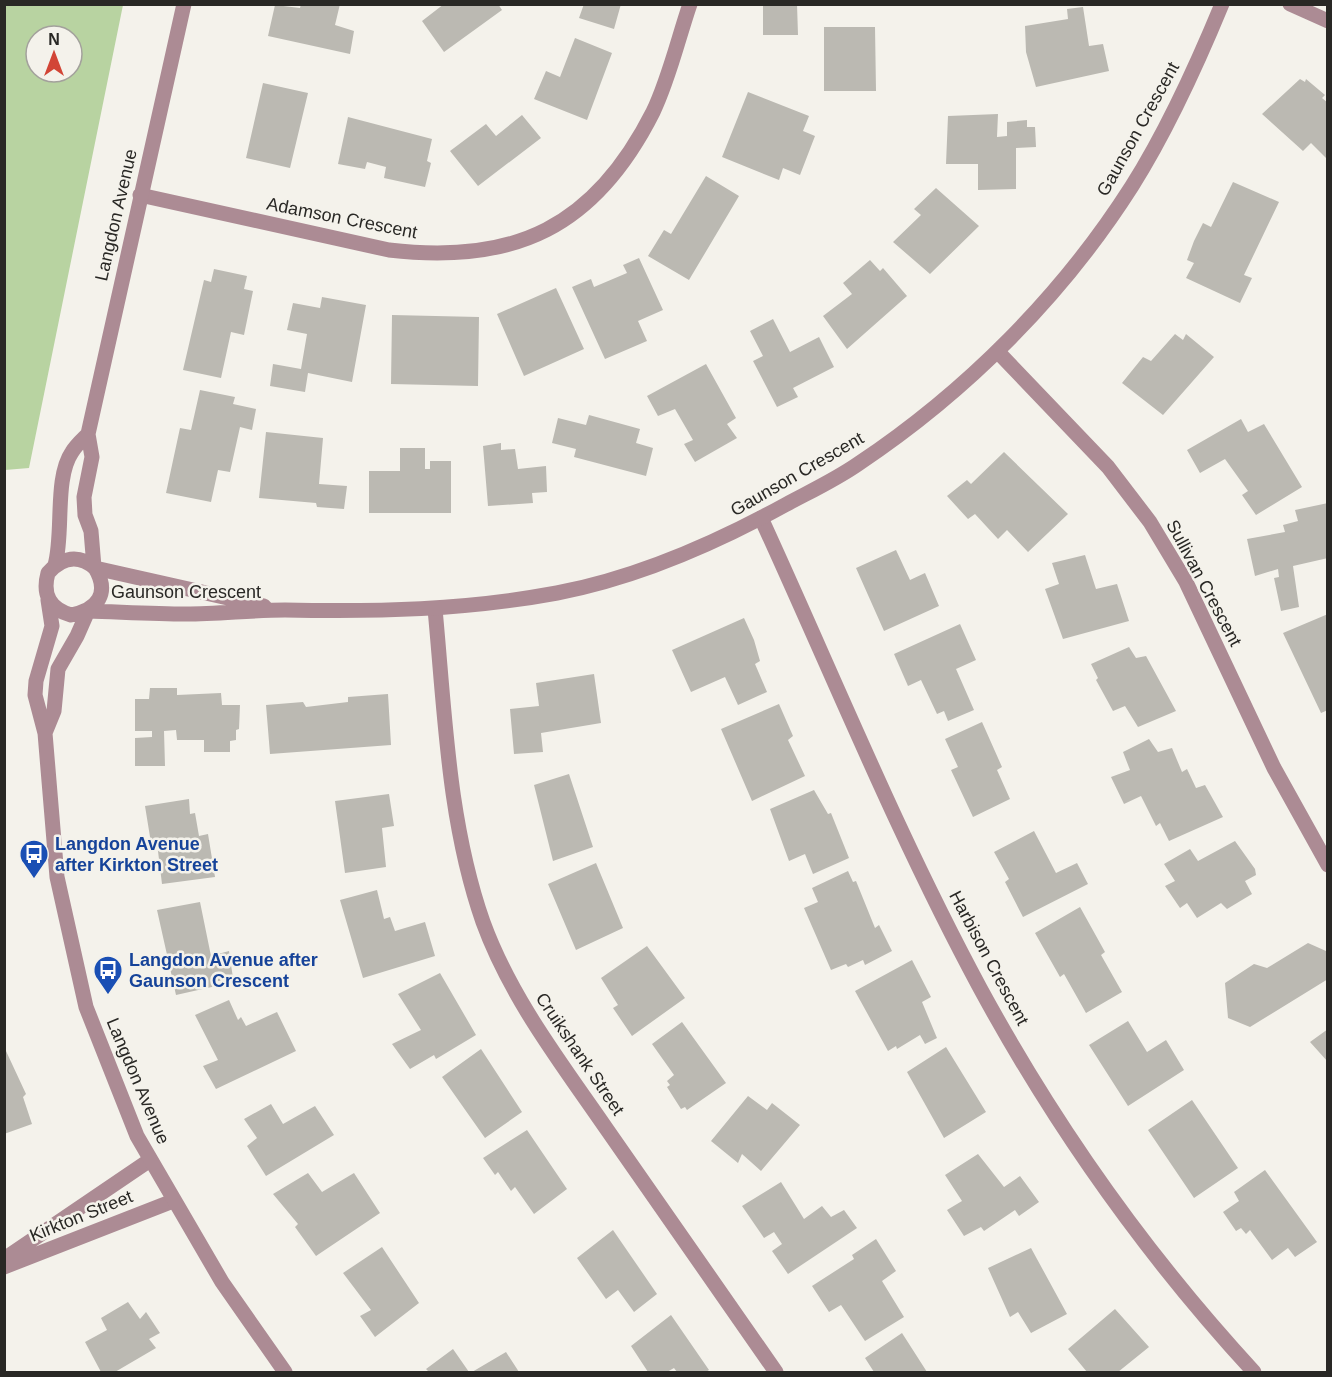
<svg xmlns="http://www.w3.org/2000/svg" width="1332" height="1377" viewBox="0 0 1332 1377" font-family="Arial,sans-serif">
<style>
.green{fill:#b8d3a1;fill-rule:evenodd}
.building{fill:#bbb9b2}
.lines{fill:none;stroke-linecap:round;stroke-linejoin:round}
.minor{stroke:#ac8b94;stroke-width:15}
.tertiary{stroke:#ac8b94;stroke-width:15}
.labels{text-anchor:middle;stroke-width:5;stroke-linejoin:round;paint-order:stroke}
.street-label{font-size:18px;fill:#292825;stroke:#f4f2eb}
.transit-label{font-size:18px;font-weight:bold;fill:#164399;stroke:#f4f2eb;text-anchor:start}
</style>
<rect width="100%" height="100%" fill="#f4f2eb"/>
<path class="green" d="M5,4L123,5L29,468L5,470ZM36,36H72V72H36Z"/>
<path class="building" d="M301,4H340L335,25L354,31L350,54L268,36L275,5L300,8Z
M444,4H498L502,10L444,52L422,21Z
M584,4H621L614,29L579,18Z
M763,4H797L798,35H763Z
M1083,7L1089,46L1103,44L1109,71L1036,87L1026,52L1025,26L1068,19L1067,9Z
M824,27H875L876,91H824Z
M575,38L612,53L587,120L534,99L546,71L560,77Z
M1300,79L1305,82L1306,79L1325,95L1322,98L1328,103V160L1311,143L1303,151L1262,114Z
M263,83L308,93L290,168L246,158Z
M748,92L809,116L803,131L815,136L800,175L783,168L779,180L722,157Z
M998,114L997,137L1007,136V122L1027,120V127H1035L1036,147L1016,148V189L978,190V164H946L948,116Z
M522,115L541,138L478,186L450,151L486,124L496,136Z
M348,117L432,139L427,161L431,163L425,187L384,178L386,167L367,162L365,169L338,164Z
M706,176L739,196L689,280L648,256L664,230L671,234Z
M1233,182L1279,202L1244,275L1252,278L1240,303L1186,278L1194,263L1187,260L1194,241L1203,223L1211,227Z
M936,188L979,226L930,274L893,242L921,215L914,209Z
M639,258L663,310L638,321L647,341L605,359L572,287L591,279L594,287L627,273L623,265Z
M870,260L880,271L883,268L907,296L847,349L823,316L852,294L843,283Z
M214,269L247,276L244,289L253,291L244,335L231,332L221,378L183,370L204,280L211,282Z
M556,288L584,349L524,376L497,314Z
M322,297L366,305L352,382L308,373L305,392L270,386L273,364L301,369L307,334L287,330L293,303L320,308Z
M392,315L479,317L478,386L391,384Z
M773,319L790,352L819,337L834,367L793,388L798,397L777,407L753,361L763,356L750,331Z
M1175,334L1183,340L1186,334L1214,357L1163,415L1122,383L1143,357L1151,361Z
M706,364L736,418L727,424L737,438L695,462L684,444L693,440L675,409L658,416L647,396Z
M200,390L235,397L233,404L256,409L252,430L240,427L230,472L218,470L211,502L166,493L180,428L191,430Z
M589,415L640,429L636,443L653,448L646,476L574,457L576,449L552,443L558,418L586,425Z
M1241,419L1248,432L1264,424L1302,487L1256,515L1242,495L1248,491L1225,459L1200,473L1187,450Z
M266,432L323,438L319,484L347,486L344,509L317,507L316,503L259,498Z
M501,443V450L515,449L518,469L546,466L547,492L532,493L533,503L488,506L483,446Z
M400,448H425V469H430V461H451V513H369V471H400Z
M1004,452L1068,514L1028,552L1007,530L998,539L975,514L968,519L947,496L967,480L971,484Z
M1328,503V558L1293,566L1299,607L1281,611L1274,578L1279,577L1278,569L1255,576L1247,539L1285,532L1283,525L1298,521L1295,510Z
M896,550L910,580L925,573L939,606L884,631L856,568Z
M1085,555L1096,589L1117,584L1129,621L1063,639L1045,589L1059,584L1052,563Z
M1328,614V710L1321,713L1283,633Z
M744,618L754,640L760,661L755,664L767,692L738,705L725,677L691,692L672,650Z
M960,624L976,660L956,669L974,710L948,721L944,711L937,714L921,680L908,686L894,654Z
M1129,647L1136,658L1146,656L1176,711L1138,727L1125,706L1113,711L1096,680L1098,678L1091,664Z
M594,674L601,723L541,733L543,752L514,754L510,709L539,706L536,683Z
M150,688H177V695L221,693L222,705H240L239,729L236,730V740L230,741V752H204V740H177L176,730L164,731L165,766H135V738L152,737V731H135V699H149Z
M388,694L391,745L270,754L266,705L303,702L306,707L348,702V697Z
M779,704L793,736L788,740L805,776L752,801L721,729Z
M982,722L1002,767L997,770L1010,799L973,817L951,770L958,767L945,739Z
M1149,739L1158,752L1172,748L1182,772L1187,769L1196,788L1205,785L1223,817L1169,841L1160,823L1156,826L1141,796L1124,804L1111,777L1130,770L1123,752Z
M569,774L593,847L553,861L534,785Z
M814,790L828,814L831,813L849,858L813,874L805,854L789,861L770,809Z
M389,794L394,826L382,828L386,867L345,873L335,801Z
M189,799L190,814L195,813L199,836L208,834L215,877L162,884L157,843H151L145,806Z
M1034,831L1056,873L1077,863L1088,884L1023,917L1005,882L1009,879L994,852Z
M1235,841L1255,869L1256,875L1245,881L1252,894L1227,909L1221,903L1197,918L1187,903L1180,908L1165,886L1175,881L1164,864L1190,849L1198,861Z
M596,863L623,928L576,950L548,884Z
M848,871L853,882L856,881L875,928L879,925L892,951L865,965L863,960L848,967L846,964L831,970L804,908L818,902L812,888Z
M377,890L384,919L390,917L395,931L425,922L435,956L363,978L340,900Z
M200,902L211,956L229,951L233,978L214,982L216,986L176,995L157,910Z
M1080,907L1105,952L1101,955L1122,992L1086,1013L1064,974L1060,977L1035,933Z
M1308,943L1326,951L1328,979L1250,1027L1228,1018L1225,983L1254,964L1267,968Z
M647,946L685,998L632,1036L613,1008L618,1005L601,978Z
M912,960L931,997L922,1002L937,1038L925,1044L920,1035L897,1049L896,1046L888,1051L855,991Z
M440,973L476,1035L436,1059L434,1055L410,1069L392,1044L421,1030L398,994Z
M229,1000L238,1020L241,1017L246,1026L277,1012L296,1051L216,1089L203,1066L218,1060L195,1015Z
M1128,1021L1147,1052L1166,1040L1184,1070L1128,1106L1089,1045Z
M682,1022L726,1083L687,1110L685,1107L681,1109L667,1087L670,1085L667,1081L674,1075L652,1044Z
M1328,1029V1062L1310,1042Z
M946,1047L986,1112L944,1138L907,1072Z
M481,1049L522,1112L485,1138L442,1077Z
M6,1051L26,1094L23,1097L32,1124L4,1134Z
M748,1096L767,1110L772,1103L800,1125L761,1171L742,1154L738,1163L711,1141Z
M1192,1100L1238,1168L1194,1198L1148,1130Z
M271,1104L283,1124L315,1106L334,1135L266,1176L247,1146L257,1138L244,1119Z
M527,1130L567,1189L534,1214L515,1187L511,1191L498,1172L495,1175L483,1158Z
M978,1154L1004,1187L1020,1176L1039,1202L1019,1216L1015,1210L984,1231L981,1227L964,1236L947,1210L962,1201L945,1175Z
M1265,1170L1317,1242L1295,1257L1288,1248L1272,1260L1250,1230L1246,1234L1241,1228L1236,1231L1223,1212L1239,1201L1234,1192Z
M308,1173L322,1192L354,1173L380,1213L316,1256L295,1227L298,1224L273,1194Z
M781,1182L804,1219L822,1206L831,1217L844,1210L857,1228L788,1274L772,1251L782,1244L774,1232L764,1238L742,1206Z
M613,1230L657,1294L634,1312L618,1290L606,1299L577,1258Z
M876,1239L896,1271L882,1281L904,1317L865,1341L841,1305L829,1312L812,1286L854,1259L852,1255Z
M382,1247L419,1303L375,1337L360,1316L371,1310L343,1273Z
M1031,1248L1067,1314L1031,1333L1018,1312L1010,1317L988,1268Z
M128,1302L140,1319L146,1312L160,1333L149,1339L156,1348L115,1372H101L85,1342L107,1330L101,1318Z
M1115,1309L1149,1347L1118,1372H1087L1068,1349Z
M671,1315L709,1370L706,1372H677L674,1368L667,1372H648L631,1346Z
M902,1333L927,1372H874L865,1358Z
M453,1349L469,1372H429L426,1369Z
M506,1352L519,1372H472Z"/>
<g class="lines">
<path class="minor" d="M1290,4L1328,21
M140,195L389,250C515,265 595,227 653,112C669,79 678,39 690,4
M998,352L1108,467L1150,522L1186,582L1274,768L1328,865
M761,518C833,675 898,836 980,988C1055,1126 1148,1257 1254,1372
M435,609C445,714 448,822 483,922C511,999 562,1064 608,1131C664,1212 720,1292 776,1372
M4,1259L150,1160
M4,1267L173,1201"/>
<path class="tertiary" d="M55,565C64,534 54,478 72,452C76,445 82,440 88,434
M94,567L91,531L85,515L84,497L92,457L88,434L184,4
M95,568C110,593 98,610 71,615C50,609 42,595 48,573C62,557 79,554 95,568L264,606
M48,600L52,626L36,681L35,695L45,733L57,877L86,1007L137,1136L222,1282L285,1372
M88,611C121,612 154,614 186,614C219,614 252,610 285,610C377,612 465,610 557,593C636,578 714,544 785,505C809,492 835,480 858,464C966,392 1062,296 1132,186C1168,129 1196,67 1222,4
M45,733L54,711L58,669L77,636L88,611"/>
</g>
<defs>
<g id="bus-pin" transform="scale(1.5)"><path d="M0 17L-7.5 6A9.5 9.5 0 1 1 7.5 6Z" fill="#1a4fb4" stroke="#f4f2eb"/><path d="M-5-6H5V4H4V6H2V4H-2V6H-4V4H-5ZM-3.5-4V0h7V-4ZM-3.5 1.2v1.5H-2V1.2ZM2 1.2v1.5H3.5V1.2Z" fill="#fff"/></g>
</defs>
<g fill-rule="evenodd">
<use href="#bus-pin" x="34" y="854"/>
<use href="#bus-pin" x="108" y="970"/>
</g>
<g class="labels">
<g class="street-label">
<text transform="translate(1138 129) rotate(-61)" y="6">Gaunson Crescent</text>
<text transform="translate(116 215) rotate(-77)" y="6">Langdon Avenue</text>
<text transform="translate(342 218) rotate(11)" y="6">Adamson Crescent</text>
<text transform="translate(797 474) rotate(-30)" y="6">Gaunson Crescent</text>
<text transform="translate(1204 583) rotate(62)" y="6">Sullivan Crescent</text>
<text x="186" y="598">Gaunson Crescent</text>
<text transform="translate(989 958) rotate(62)" y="6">Harbison Crescent</text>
<text transform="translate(580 1054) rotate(56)" y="6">Cruikshank Street</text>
<text transform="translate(138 1081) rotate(67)" y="6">Langdon Avenue</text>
<text transform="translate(81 1216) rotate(-22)" y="6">Kirkton Street</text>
</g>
<g class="transit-label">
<text x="55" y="850">Langdon Avenue<tspan x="55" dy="21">after Kirkton Street</tspan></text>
<text x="129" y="966">Langdon Avenue after<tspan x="129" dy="21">Gaunson Crescent</tspan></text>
</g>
</g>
<rect width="1332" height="1377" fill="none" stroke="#292825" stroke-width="12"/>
<g transform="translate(54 54)"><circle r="28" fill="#f4f2eb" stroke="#a3a19c" stroke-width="1.5"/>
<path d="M0-4.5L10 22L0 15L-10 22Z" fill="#d24536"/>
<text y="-9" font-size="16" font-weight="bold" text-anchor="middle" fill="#292825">N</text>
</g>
</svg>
